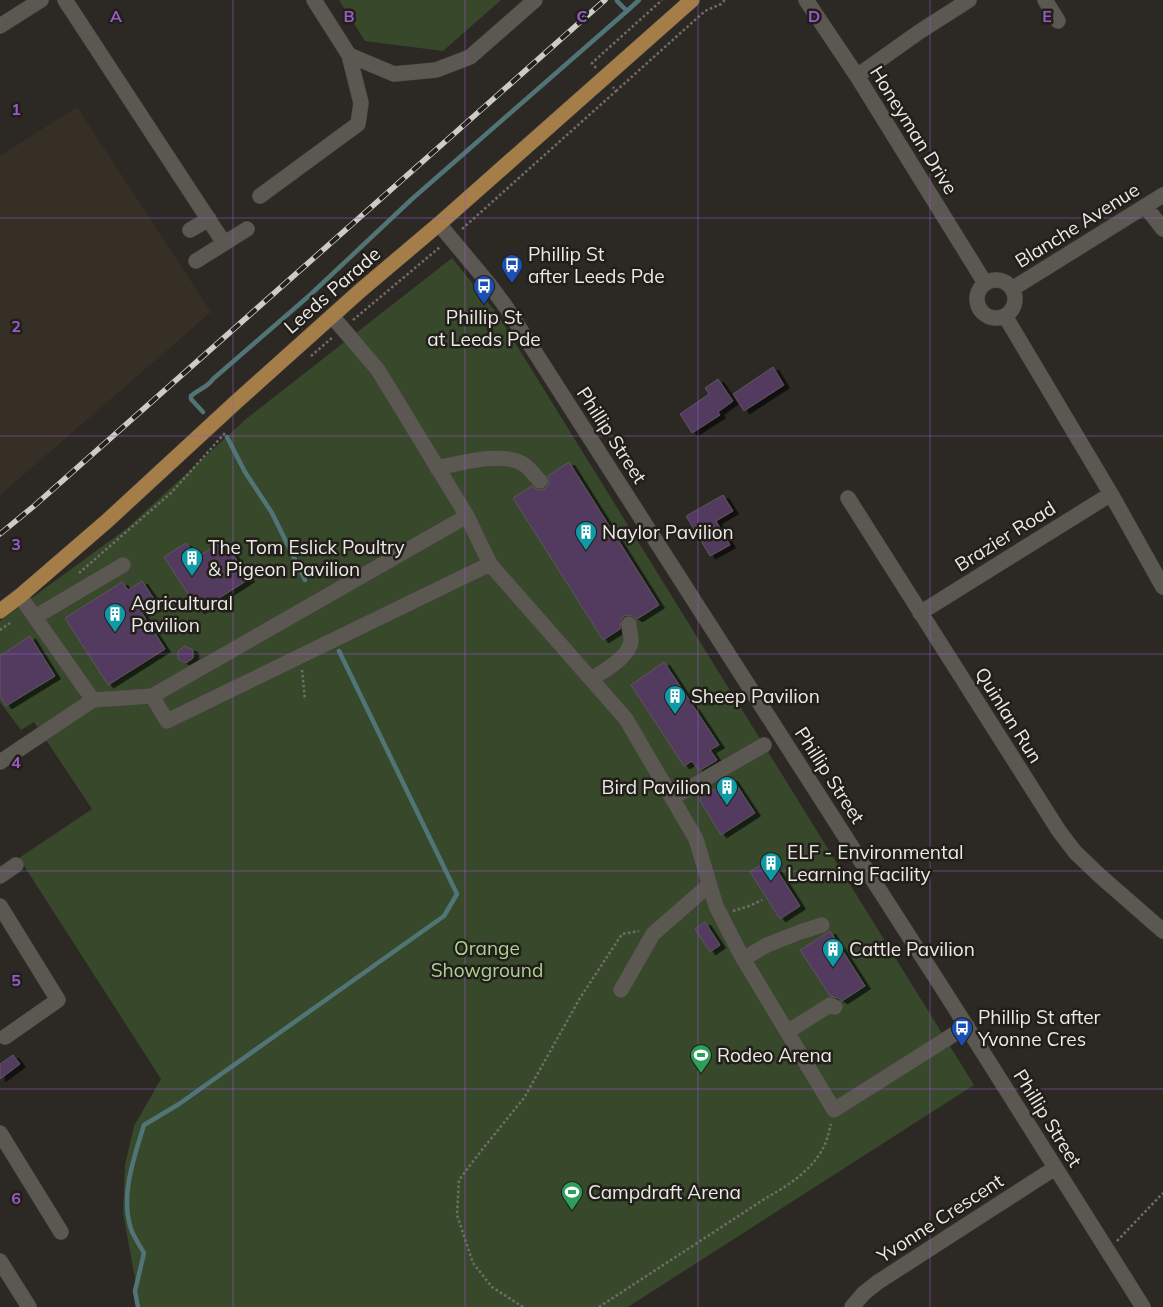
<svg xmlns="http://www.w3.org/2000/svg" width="1163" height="1307" viewBox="0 0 1163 1307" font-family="Mulish,sans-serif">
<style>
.built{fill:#362f25}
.green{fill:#37482b}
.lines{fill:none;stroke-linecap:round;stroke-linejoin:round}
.stream{stroke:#517577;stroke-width:4.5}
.building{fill:#533b5e;stroke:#5b575d;filter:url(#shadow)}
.minor-casing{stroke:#484541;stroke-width:16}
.major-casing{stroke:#484541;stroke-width:16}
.path{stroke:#716e69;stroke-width:2.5;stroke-dasharray:2.5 2.5;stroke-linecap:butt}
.minor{stroke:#5b5852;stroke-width:15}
.major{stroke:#a57d48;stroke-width:15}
.rail-casing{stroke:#cecbc7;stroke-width:5.5}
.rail{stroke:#221f1a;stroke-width:4;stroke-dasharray:11;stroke-linecap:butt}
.grid{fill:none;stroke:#975cc9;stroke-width:1;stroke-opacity:0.55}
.labels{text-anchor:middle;stroke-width:5;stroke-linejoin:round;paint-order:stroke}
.street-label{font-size:19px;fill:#eceae6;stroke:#221f1a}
.poi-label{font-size:19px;fill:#eceae6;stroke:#221f1a;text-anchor:start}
.park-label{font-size:19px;fill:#acd292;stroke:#221f1a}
.grid-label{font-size:16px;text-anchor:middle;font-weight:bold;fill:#975cc9;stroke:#221f1a;stroke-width:5;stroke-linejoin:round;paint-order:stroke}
</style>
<defs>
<filter id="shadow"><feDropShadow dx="5.5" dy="3" stdDeviation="0" flood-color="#0009"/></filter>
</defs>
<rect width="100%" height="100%" fill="#2c2924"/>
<path class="built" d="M77,107L211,312L0,495V156Z"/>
<path class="green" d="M339,0H501L443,51L365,41Z
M452,258L498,315L974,1085L628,1307H138L140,1306L123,1213L125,1165L134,1126L161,1079L19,858L92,809L34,722L21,730L0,702V621L126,529L246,419Z"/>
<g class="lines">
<path class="stream" d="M627,11L639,0
M203,412L191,399V396C199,389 208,387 213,379L310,295L412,199L627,11L617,1
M227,437L245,472L272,513L305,580
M138,1307L135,1291L144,1253C140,1246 134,1237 131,1229C120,1195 134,1158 144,1125L179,1104L444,916L457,894L339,651"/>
</g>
<path class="building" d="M773,367L784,385L744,411L733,394Z
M718,379L733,401L718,412L720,415L692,433L680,414L709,394L705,388Z
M569,462L659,605L637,619L633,616L629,615L624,616L621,620L620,629L603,640L513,498L532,486L538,490H542L546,488L549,483L548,476Z
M723,495L733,511L716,521L730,545L710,556L686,516Z
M224,540L249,579L199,611L164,557L186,543L196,558Z
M142,581L157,603L142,613L165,649L108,685L65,618L122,582L128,590Z
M30,636L55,676L6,706L0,696V656Z
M185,646L193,650V658L186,663L178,659V651Z
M664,662L719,745L710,750L717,760L699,771L692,761L684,766L631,685Z
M732,778L755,813L721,835L699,799Z
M770,859L800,906L780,919L750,872Z
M705,922L720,945L710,952L695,929Z
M830,931L865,986L842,1001L838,998L830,996L800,950Z
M13,1055L20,1064L0,1079V1064Z"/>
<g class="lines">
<g class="minor-casing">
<path id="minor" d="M65,0L224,243
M806,0L857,76L985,283
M1045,0L1058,21
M0,26L41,0
M349,55L394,74L436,70L470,57L535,0
M857,76L919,32L969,0
M260,196L358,124L361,103L349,55L314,0
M1145,206L1163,229
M439,224L489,284L506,307L955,1008L1143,1307
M190,230L209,219
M196,261L247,229
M977 299a19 19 0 1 1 38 0a19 19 0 1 1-38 0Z
M1012,289L1163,195
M332,316L378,370L467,516L490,564L626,719L696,839L716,906L741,955L834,1110L967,1026
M1005,316L1111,494L1163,587
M437,468C461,463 506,450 526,466C531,470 535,476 540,481
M848,498L1059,831L1075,852L1099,875L1163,931
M20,596L93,700
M920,613L1111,494
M35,617L123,565
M591,679C603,672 631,656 631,640C631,635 629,629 629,624
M152,696L167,721L490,564
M0,762L93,700L152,696L467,516
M672,798L764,745
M0,876L16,865
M0,906L58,1000L5,1037
M743,959L767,945L800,932L822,925
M621,990L653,934L709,885
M787,1032L830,1005L835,1007
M0,1133L61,1232
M0,1261L29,1307
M852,1307L864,1293L878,1282L1055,1168"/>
</g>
<g class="major-casing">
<path id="major" d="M0,611L20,596L107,521L236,402L361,290L439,224L692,0"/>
</g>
<path class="path" d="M596,68L592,63L662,0
M616,91L705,11L721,4L725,0
M462,229L616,91L613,87
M353,320L440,247
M311,356L333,337
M79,573L171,493L225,433
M0,630L10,623
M302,670L305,700
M733,911L749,906L762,900
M1117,1241L1163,1193
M523,1307L492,1287L473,1263L457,1215L459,1180L481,1151L524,1098L580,998L622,934L639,931
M599,1307L766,1198C791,1184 817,1167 827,1139C829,1134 829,1129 831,1124"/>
<use href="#minor" class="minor"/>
<use href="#major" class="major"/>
<g class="rail-casing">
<path id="rail" d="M0,534L34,506L605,0"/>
</g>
<use href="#rail" class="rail"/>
</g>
<path class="grid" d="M233,0V1307M465,0V1307M698,0V1307M930,0V1307M0,218H1163M0,436H1163M0,654H1163M0,871H1163M0,1089H1163"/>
<defs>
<g id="bus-pin" transform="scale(1.125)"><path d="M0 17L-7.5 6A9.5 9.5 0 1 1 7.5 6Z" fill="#1a4fb4" stroke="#221f1a"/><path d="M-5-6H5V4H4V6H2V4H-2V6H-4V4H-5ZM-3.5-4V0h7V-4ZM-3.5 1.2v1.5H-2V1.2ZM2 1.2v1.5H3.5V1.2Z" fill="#fff"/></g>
<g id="building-pin" transform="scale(1.125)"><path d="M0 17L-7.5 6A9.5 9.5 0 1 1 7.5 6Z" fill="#0f9aa8" stroke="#221f1a"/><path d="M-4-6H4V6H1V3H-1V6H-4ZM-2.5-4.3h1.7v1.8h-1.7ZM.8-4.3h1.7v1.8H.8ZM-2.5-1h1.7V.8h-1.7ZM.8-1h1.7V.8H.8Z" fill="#fff"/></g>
<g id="stadium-pin" transform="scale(1.125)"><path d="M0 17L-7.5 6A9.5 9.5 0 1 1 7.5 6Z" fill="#2e9e5b" stroke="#221f1a"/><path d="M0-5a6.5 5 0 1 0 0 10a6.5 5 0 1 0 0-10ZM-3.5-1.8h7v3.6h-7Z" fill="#fff"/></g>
</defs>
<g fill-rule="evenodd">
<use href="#bus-pin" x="512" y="265"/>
<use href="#bus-pin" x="484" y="286"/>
<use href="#building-pin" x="586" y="532"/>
<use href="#building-pin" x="192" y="558"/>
<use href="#building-pin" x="115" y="614"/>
<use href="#building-pin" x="675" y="696"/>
<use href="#building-pin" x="727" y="787"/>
<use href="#building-pin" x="771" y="863"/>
<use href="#building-pin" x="833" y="949"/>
<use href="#bus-pin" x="962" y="1028"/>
<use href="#stadium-pin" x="701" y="1055"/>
<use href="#stadium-pin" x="572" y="1192"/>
</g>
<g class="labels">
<g class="street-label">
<text transform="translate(914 130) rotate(58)" y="7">Honeyman Drive</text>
<text transform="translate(1077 225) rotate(-32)" y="7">Blanche Avenue</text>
<text transform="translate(332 290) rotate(-41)" y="7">Leeds Parade</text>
<text transform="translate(612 435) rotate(57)" y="7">Phillip Street</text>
<text transform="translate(1005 536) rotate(-32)" y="7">Brazier Road</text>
<text transform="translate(1009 715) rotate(58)" y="7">Quinlan Run</text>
<text transform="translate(830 775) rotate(57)" y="7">Phillip Street</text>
<text transform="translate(1048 1118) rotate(58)" y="7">Phillip Street</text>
<text transform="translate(940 1218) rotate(-33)" y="7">Yvonne Crescent</text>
</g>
<g class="poi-label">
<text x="528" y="261">Phillip St<tspan x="528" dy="22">after Leeds Pde</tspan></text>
<text x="484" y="324" text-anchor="middle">Phillip St<tspan x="484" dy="22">at Leeds Pde</tspan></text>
<text x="602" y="539">Naylor Pavilion</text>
<text x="208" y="554">The Tom Eslick Poultry<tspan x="208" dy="22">&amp; Pigeon Pavilion</tspan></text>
<text x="131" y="610">Agricultural<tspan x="131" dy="22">Pavilion</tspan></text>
<text x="691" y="703">Sheep Pavilion</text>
<text x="711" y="794" text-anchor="end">Bird Pavilion</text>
<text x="787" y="859">ELF - Environmental<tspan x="787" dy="22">Learning Facility</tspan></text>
<text x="849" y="956">Cattle Pavilion</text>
<text x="978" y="1024">Phillip St after<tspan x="978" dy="22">Yvonne Cres</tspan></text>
<text x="717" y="1062">Rodeo Arena</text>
<text x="588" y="1199">Campdraft Arena</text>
</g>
<g class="park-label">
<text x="487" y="955">Orange<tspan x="487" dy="22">Showground</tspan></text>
</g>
</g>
<g class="grid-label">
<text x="116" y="22">A</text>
<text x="349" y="22">B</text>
<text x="582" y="22">C</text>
<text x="814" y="22">D</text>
<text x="1047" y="22">E</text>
<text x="16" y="115">1</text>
<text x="16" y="332">2</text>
<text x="16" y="550">3</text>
<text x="16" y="768">4</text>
<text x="16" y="986">5</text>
<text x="16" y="1204">6</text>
</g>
</svg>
